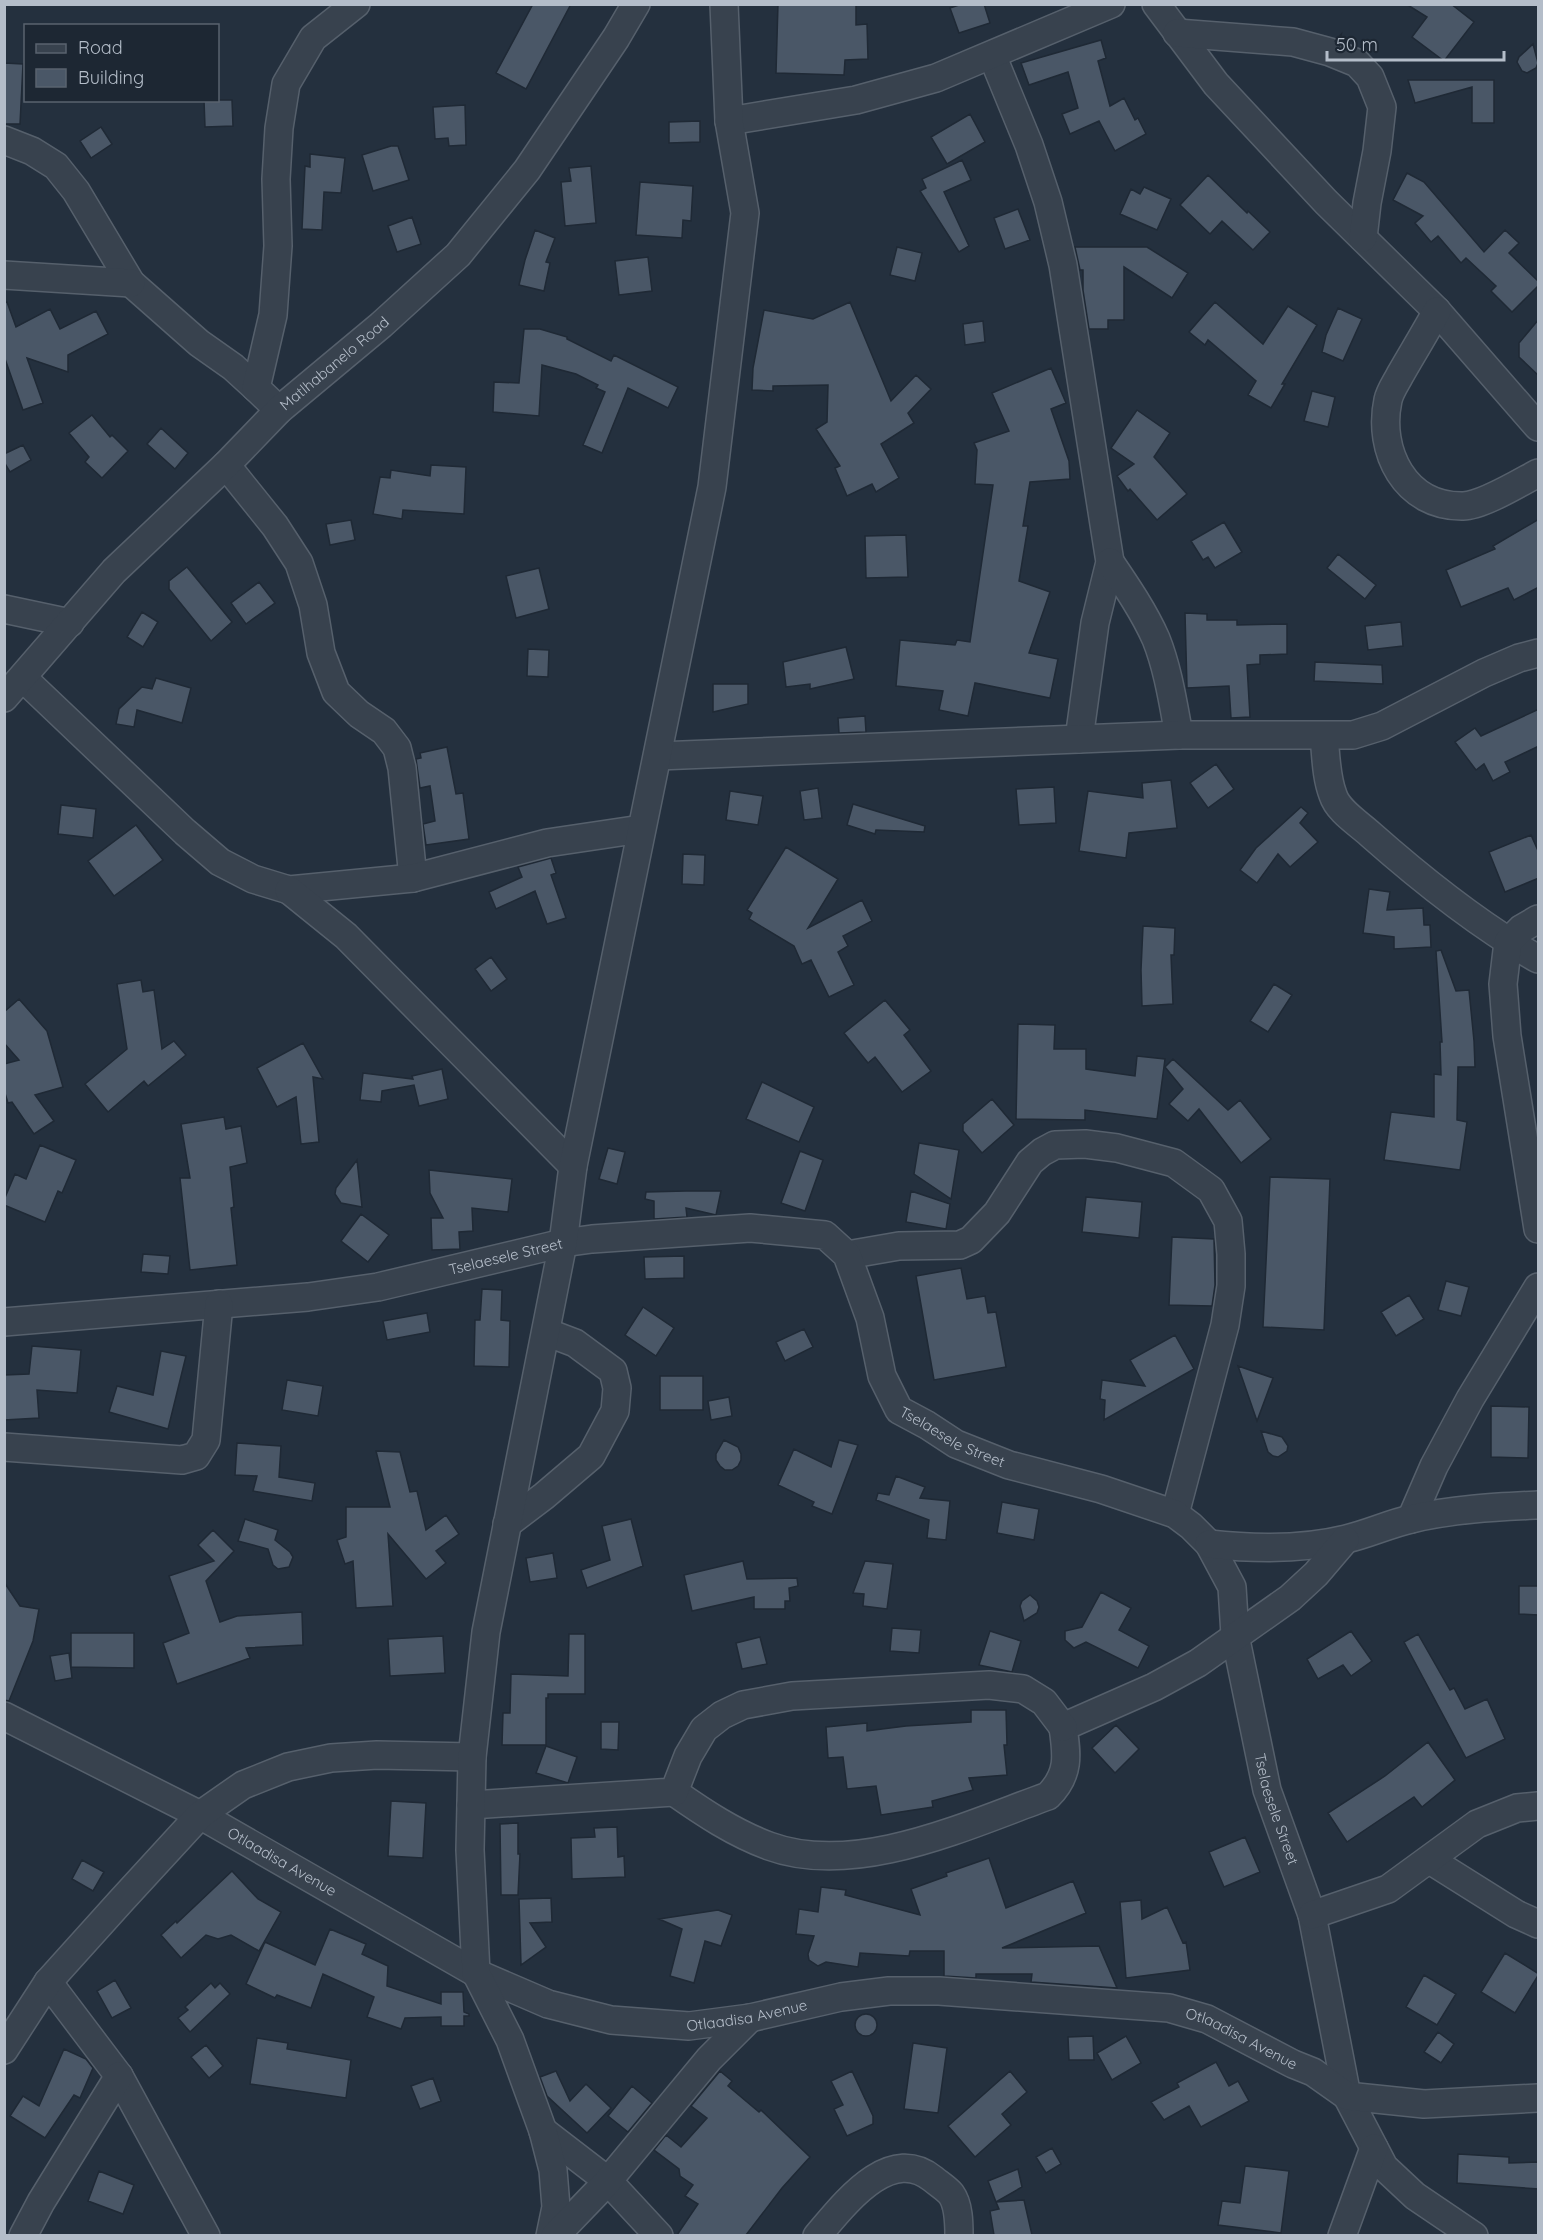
<svg xmlns="http://www.w3.org/2000/svg" width="1543" height="2240" viewBox="0 0 1543 2240" font-family="Quicksand,sans-serif">
<style>
.building{fill:#4a5767;stroke:#1f2935;stroke-width:1.5}
.lines{fill:none;stroke-linecap:round;stroke-linejoin:round}
.minor-casing{stroke:#56606c;stroke-width:30}
.minor{stroke:#38424e;stroke-width:27}
.labels{text-anchor:middle;stroke-width:5;stroke-linejoin:round;paint-order:stroke}
.street-label{font-size:15px;fill:#b4bdc9;stroke:#1d2733}
</style>
<rect width="100%" height="100%" fill="#24303e"/>
<path class="building" d="M533,4H571L526,89L496,73Z
M778,4H856V25L867,24L868,59L845,60L844,75L776,73Z
M962,4H984L990,23L959,33L950,8Z
M1406,4H1451L1474,22L1444,61L1412,37L1427,17Z
M1101,40L1106,58L1098,61L1110,106L1124,98L1135,120L1138,118L1146,134L1115,151L1099,121L1070,134L1062,114L1078,108L1068,72L1029,85L1021,63Z
M1533,44L1538,63L1536,68L1527,73L1522,71L1517,62L1519,57Z
M4,63L23,64L20,124H4Z
M1408,80H1494V123H1472V87L1415,103Z
M204,100H232L233,126L205,127Z
M465,105L466,145L449,146L448,138L435,139L433,107Z
M970,114L985,142L947,164L931,137Z
M700,121V142L669,143V122Z
M101,127L112,144L91,158L80,141Z
M391,146H398L409,180L373,191L362,155Z
M310,154L345,158L341,193L324,192L322,230L302,229L305,166L310,167Z
M962,160L971,180L944,192L969,246L959,252L920,191L926,188L922,179Z
M591,166L596,223L565,226L561,182L571,181L569,168Z
M1407,173L1424,182L1484,252L1505,230L1519,243L1509,253L1539,282V285L1512,312L1491,291L1496,286L1466,258L1461,263L1438,236L1431,242L1415,223L1423,216L1393,200Z
M1208,175L1247,213L1248,211L1270,232L1253,250L1222,221L1210,234L1180,205Z
M640,182L693,186L691,221L683,220L682,238L636,235Z
M1144,187L1171,199L1157,230L1120,214L1131,189L1140,194Z
M1018,209L1030,240L1005,249L994,218Z
M412,217L421,244L397,252L388,226Z
M535,230L555,238L546,262L550,263L544,291L519,285L525,260Z
M897,247L922,253L915,281L890,275Z
M1075,247H1147L1188,273L1172,298L1124,267V320H1108V329H1089L1083,290V270H1080Z
M648,257L652,291L619,295L615,261Z
M7,302L16,327L50,309L60,329L96,311L108,334L68,355V372L27,358L43,403L23,410L4,356V303Z
M850,302L891,401L916,375L931,389L908,413L914,423L881,444L899,478L876,492L872,484L847,496L835,468L840,466L816,429L827,422L828,385L773,386V391L752,390L753,368L764,310L813,319Z
M1215,302L1263,344L1288,306L1317,325L1282,384H1285L1271,408L1248,395L1256,381L1208,340L1205,345L1189,332Z
M1338,308L1362,319L1343,361L1322,352L1326,335Z
M1539,319V376L1519,357V343Z
M983,321L985,342L965,345L963,324Z
M524,329H540L567,337V339L611,361L614,355L678,387L668,408L628,388L602,453L583,445L605,392L596,388L598,385L576,374L542,365L539,416L493,412L494,382L519,383Z
M1051,368L1066,403L1051,409L1069,461L1070,479L1030,482L1023,526H1028L1019,581L1050,592L1029,653L1058,659L1050,698L975,683L968,716L939,710L943,691L896,686L900,640L955,645L957,640L970,642L993,485L975,484L977,450L974,443L1009,431L992,393Z
M1312,391L1335,397L1328,427L1304,421Z
M1137,410L1170,433L1154,457L1187,494L1157,520L1130,489L1128,491L1117,476L1134,464L1111,448Z
M92,415L110,437L112,435L128,451L102,478L85,462L89,457L69,433Z
M161,428L188,453L175,469L147,444Z
M23,445L31,460L10,472L4,462V454Z
M431,465L466,467L464,514L403,510L402,519L373,514L380,477L390,478L391,470L430,476Z
M1539,519V587L1514,600L1508,588L1461,607L1446,570L1495,549L1493,546Z
M351,520L355,540L330,545L326,524Z
M1224,522L1242,552L1215,568L1208,557L1203,560L1191,541Z
M906,535L908,577L866,578L865,536Z
M1338,554L1376,585L1365,599L1327,568Z
M187,567L232,622L211,641L169,589V581Z
M539,568L549,609L516,618L506,576Z
M259,582L275,603L246,624L231,603Z
M142,612L158,622L143,647L127,637Z
M1185,613L1207,614V620H1237V625L1287,624V654L1260,655V664L1247,665L1250,717L1231,718L1229,686L1187,688Z
M1401,622L1403,646L1368,650L1365,626Z
M846,647L854,679L810,689V684L786,687L783,662Z
M528,649L549,650L548,677L527,676Z
M1315,662L1382,665L1383,684L1314,681Z
M156,678L191,688L182,723L137,710L134,727L116,724L119,709L142,687L152,689Z
M713,684H748V704L713,712Z
M1539,709V746L1505,762L1510,772L1493,781L1484,764L1476,770L1455,742L1475,728L1481,736Z
M865,716L866,732L839,733L838,718Z
M447,747L456,794L463,793L469,839L426,845L423,824L435,821L430,786L420,788L416,759L421,758L420,753Z
M1216,764L1234,789L1208,808L1190,783Z
M1171,780L1177,828L1129,833L1126,858L1079,851L1088,791L1143,798L1142,783Z
M1054,787L1056,823L1019,825L1016,789Z
M818,788L822,818L804,820L800,791Z
M730,791L763,796L758,825L726,820Z
M853,804L925,826L924,832L876,830L875,834L847,825Z
M61,805L96,809L93,838L58,834Z
M1301,807L1308,813L1300,823L1318,842L1290,867L1278,854L1257,883L1240,870L1256,848Z
M136,825L163,860L114,896L88,861Z
M1531,835L1539,853V878L1505,892L1489,852Z
M786,847L838,879L808,928L862,900L872,921L843,936L848,946L838,952L854,985L829,997L811,960L802,964L794,946L749,919L752,913L747,910Z
M683,854L705,855L704,885L682,884Z
M551,858L556,873L551,875L566,918L547,924L535,891L496,909L489,892L522,877L518,867Z
M1369,889L1390,892L1387,910L1423,908L1424,925H1430L1431,947L1394,949V937L1363,933Z
M1143,926L1175,928L1174,955H1171L1173,1004L1142,1006L1141,970Z
M1441,950L1456,991L1469,990L1474,1041L1475,1067H1458L1457,1120L1467,1122L1460,1170L1384,1160L1391,1112L1434,1117V1074L1441,1075L1440,1042H1442L1436,951Z
M491,957L507,979L491,991L475,969Z
M141,980L143,992L154,990L162,1049L174,1041L186,1055L148,1086L144,1081L108,1112L85,1084L127,1049L117,984Z
M1274,984L1292,995L1268,1032L1250,1021Z
M19,999L47,1031L63,1087L35,1095L54,1121L34,1134L12,1102L8,1103L4,1090V1064L19,1060L4,1043V1012Z
M885,1000L910,1030L904,1035L931,1071L902,1092L875,1057L868,1063L844,1033Z
M1018,1024L1055,1025L1054,1049H1086V1069L1135,1076L1137,1056L1165,1059L1157,1119L1085,1110V1120L1016,1119Z
M303,1043L323,1079L313,1077L319,1142L301,1144L296,1097L277,1107L257,1068Z
M1173,1059L1228,1110L1240,1100L1271,1139L1241,1163L1199,1109L1188,1121L1169,1104L1183,1089L1165,1067Z
M442,1069L448,1099L419,1106L414,1085L382,1091L381,1102L360,1100L363,1073L413,1079L412,1076Z
M762,1082L814,1107L799,1142L746,1119Z
M992,1099L1014,1125L982,1153L963,1131V1124Z
M224,1117L226,1129L241,1126L247,1163L230,1167L234,1207L231,1208L237,1265L190,1270L180,1178H190L181,1124Z
M919,1143L959,1150L951,1199L914,1174Z
M40,1145L76,1160L62,1193L58,1191L45,1222L4,1205V1200L15,1174L26,1179Z
M608,1148L625,1152L617,1184L599,1179Z
M800,1151L823,1160L805,1211L781,1203Z
M357,1160L362,1207L341,1203L335,1194L336,1188Z
M429,1170L512,1179L508,1212L472,1208L473,1231L459,1232L460,1249L432,1250L431,1218H443L430,1193Z
M1270,1177L1330,1179L1324,1330L1263,1327Z
M686,1191H721L716,1215L686,1208L687,1217L654,1219V1201L645,1199L646,1192Z
M911,1191L950,1204L946,1229L906,1222Z
M1086,1197L1142,1202L1139,1238L1082,1232Z
M361,1214L389,1235L368,1262L341,1241Z
M1172,1237L1214,1239L1215,1285L1212,1306L1169,1305Z
M143,1254L170,1256L168,1274L141,1272Z
M684,1256V1278L645,1279L644,1257Z
M961,1268L967,1299L985,1296L988,1313L996,1312L1006,1367L934,1380L916,1276Z
M1446,1281L1469,1287L1461,1316L1438,1310Z
M482,1289L502,1290L501,1320L510,1321L509,1367L474,1366L475,1320H480Z
M1409,1295L1424,1319L1396,1336L1381,1312Z
M643,1307L674,1328L656,1356L625,1335Z
M427,1313L430,1332L387,1340L383,1321Z
M804,1329L813,1347L785,1361L776,1342Z
M1175,1335L1194,1369L1104,1420L1105,1400L1100,1399L1102,1380L1145,1386L1130,1360Z
M32,1346L81,1350L77,1393L37,1390L39,1418L4,1420V1375L29,1374Z
M161,1351L186,1356L168,1429L109,1412L117,1386L153,1395Z
M1238,1366L1273,1378L1257,1421Z
M660,1376H703V1410H660Z
M287,1380L323,1386L318,1416L282,1410Z
M729,1397L732,1416L711,1420L708,1401Z
M1491,1406L1529,1407L1528,1458L1491,1457Z
M1261,1431L1282,1437L1288,1446L1287,1451L1278,1457L1273,1456L1268,1452Z
M724,1440L738,1447L741,1454V1460L738,1466L732,1470H725L720,1466L716,1460V1454Z
M839,1440L858,1445L832,1514L812,1506L814,1502L778,1485L794,1449L831,1467Z
M237,1443L281,1446L279,1477L315,1483L312,1501L253,1491L257,1476L235,1475Z
M376,1451L400,1452L410,1492L417,1491L426,1530L446,1515L459,1534L436,1551L446,1563L426,1579L388,1534L393,1606L356,1608L353,1561L345,1564L337,1540L346,1537V1507H390Z
M896,1476L925,1487L920,1498L950,1501L946,1540L927,1538L929,1520L876,1500L878,1493L889,1495Z
M1002,1502L1039,1509L1034,1540L997,1533Z
M245,1519L278,1530L275,1540L290,1552L293,1557L289,1567L278,1569L273,1565L268,1549L238,1541Z
M631,1519L643,1566L587,1588L581,1570L610,1560L602,1526Z
M213,1530L234,1551L206,1581L220,1622L237,1616L302,1612L303,1645L246,1648L250,1658L177,1684L163,1643L189,1633L169,1576L214,1561L198,1545Z
M553,1553L557,1578L530,1582L526,1558Z
M743,1561L747,1579L797,1578L798,1586L789,1588L790,1601H785V1609H754V1597L692,1611L684,1575Z
M865,1561L893,1564L887,1609L863,1606L864,1594L853,1593Z
M4,1582L20,1606L39,1609L33,1641L9,1701L4,1700Z
M1519,1586H1539V1615L1519,1614Z
M1101,1592L1131,1608L1119,1630L1149,1646L1138,1668L1086,1642L1074,1648L1065,1640V1631L1082,1627Z
M1030,1595L1037,1601L1039,1607L1037,1613L1024,1621L1020,1606L1022,1601Z
M892,1628L921,1630L919,1653L890,1651Z
M990,1631L1021,1641L1012,1672L979,1665Z
M1351,1631L1372,1661L1351,1676L1343,1665L1318,1679L1307,1659Z
M71,1633H134V1668L71,1667Z
M569,1634H585V1694H548V1698H546V1745H502L503,1713H510L511,1674L568,1676Z
M1418,1634L1450,1690L1454,1688L1465,1709L1487,1699L1505,1739L1466,1758L1404,1642Z
M443,1636L445,1673L390,1676L388,1639Z
M760,1637L767,1664L742,1669L736,1643Z
M69,1653L72,1678L55,1681L50,1656Z
M971,1710H1006L1007,1745H1004L1007,1775L969,1778L973,1790L932,1801L933,1807L881,1815L876,1786L847,1789L843,1757L828,1758L826,1727L867,1723V1731L906,1726L971,1722Z
M601,1722H619L618,1750L601,1749Z
M1116,1725L1139,1749L1115,1773L1092,1748Z
M1428,1742L1455,1780L1422,1807L1414,1797L1347,1842L1328,1813L1385,1776Z
M546,1746L577,1757L568,1783L536,1773Z
M391,1801L426,1803L423,1858L388,1856Z
M518,1823V1854H520L518,1895H501L500,1824Z
M617,1827L618,1857L624,1856L625,1877L572,1879L571,1838L595,1837L594,1828Z
M1245,1837L1260,1872L1224,1887L1209,1852Z
M989,1858L1006,1908L1073,1881L1086,1913L1002,1948L1099,1946L1117,1988L1031,1982L1032,1974H976V1978L944,1976V1951H910L909,1956L860,1953L858,1967L826,1962L818,1966L809,1960L808,1954L814,1936L796,1934L799,1909L818,1912L821,1887L846,1890L845,1895L920,1915L911,1889L947,1876L946,1873Z
M82,1860L104,1872L93,1891L72,1879Z
M232,1871L258,1899L281,1912L259,1951L231,1935L218,1939L206,1935L181,1958L161,1935L176,1921L177,1923Z
M551,1898L552,1922L530,1923L546,1947L521,1965L519,1899Z
M1141,1900L1142,1919L1167,1907L1183,1943L1186,1942L1190,1970L1126,1978L1120,1902Z
M718,1910L732,1915L721,1946L705,1941L694,1983L670,1976L682,1929L659,1919Z
M330,1929L366,1944L362,1954L388,1966L387,1986L441,2004V1992H463L464,2012L469,2014V2016H464V2026H441V2017L405,2018L401,2029L367,2017L374,1997L323,1974L311,2008L277,1995L275,1998L246,1984L265,1942L315,1965Z
M1505,1953L1539,1974L1515,2013L1481,1992Z
M1424,1975L1456,1994L1437,2025L1406,2007Z
M115,1980L131,2008L112,2018L97,1991Z
M211,1983L215,1988L220,1983L230,1994L190,2032L178,2018L188,2010L185,2007Z
M855 2025a11 11 0 1 1 22 0a11 11 0 1 1-22 0Z
M1438,2032L1454,2044L1441,2063L1424,2052Z
M1093,2036L1094,2060H1069L1068,2037Z
M1126,2036L1141,2063L1112,2080L1097,2053Z
M257,2038L288,2043L287,2049L351,2060L346,2098L250,2084Z
M913,2043L947,2048L938,2113L904,2109Z
M206,2045L223,2066L209,2078L191,2057Z
M64,2049L86,2059L93,2068L80,2098L74,2095L45,2138L10,2116L23,2096L39,2106Z
M1216,2062L1229,2086L1238,2081L1249,2101L1201,2127L1189,2106L1164,2120L1151,2102L1179,2087L1177,2083Z
M556,2071L570,2101L586,2084L611,2108L587,2133L547,2096L540,2077Z
M720,2071L732,2081L728,2086L759,2112L761,2110L810,2157L782,2188L746,2235H677L698,2204L685,2196L693,2185L680,2176L679,2169L654,2150L666,2135L681,2147L707,2118L691,2106Z
M852,2071L873,2116V2124L847,2136L834,2109L843,2105L831,2081Z
M1010,2071L1027,2092L1002,2114L1011,2125L975,2157L948,2126Z
M433,2078L441,2101L420,2109L411,2086Z
M632,2086L652,2103L628,2132L608,2116Z
M1052,2148L1061,2164L1046,2173L1036,2157Z
M1458,2154L1509,2157V2163L1539,2162V2189L1457,2183Z
M1245,2166L1289,2171L1281,2233L1218,2225L1222,2201L1240,2203Z
M1018,2169L1022,2187L996,2202L988,2181Z
M99,2171L134,2185L123,2214L88,2201Z
M1024,2200L1032,2235H994L990,2211L999,2209L996,2202Z"/>
<g class="lines">
<g class="minor-casing">
<g id="minor">
<path d="M1156,4L1216,84L1326,202L1437,311L1538,427"/>
<path d="M1177,33L1293,42L1330,52L1357,63L1370,77L1382,107L1377,151L1367,203L1363,238"/>
<path d="M992,55L1029,145L1048,202L1063,265L1110,562L1095,623L1079,739"/>
<path d="M729,121L856,100L936,78L1111,4"/>
<path d="M4,140L32,151L56,166L76,191L131,283L199,343L233,367L256,388"/>
<path d="M4,275L131,283"/>
<path d="M1437,311C1425,333 1412,354 1400,375C1396,383 1390,391 1388,400C1377,451 1405,507 1463,506C1482,506 1521,482 1538,473"/>
<path d="M279,410L256,388L273,315L278,246L276,179L279,128L286,84L313,38L356,4"/>
<path d="M226,465L275,526L299,563L313,605L321,653L336,692L359,714L384,731L397,748L402,768L413,878"/>
<path d="M1110,562C1127,587 1144,612 1156,639C1168,669 1173,703 1179,735"/>
<path d="M4,609L70,623"/>
<path d="M23,678L185,832L220,862L253,879L289,890L413,878L547,843L641,829"/>
<path id="s1" d="M4,698L114,571L226,465L279,410L381,325L458,255L527,170L616,38L636,4"/>
<path d="M1324,736C1326,756 1326,777 1333,795C1338,811 1358,823 1370,834C1422,880 1478,925 1538,959"/>
<path d="M658,756L1179,735H1353L1382,726L1484,673L1519,658L1538,653"/>
<path d="M289,890L346,936L573,1166"/>
<path d="M1538,919L1521,929L1508,942L1503,984L1507,1036L1538,1229"/>
<path d="M847,1255L899,1246L960,1245L971,1240L997,1213L1030,1162L1042,1152L1055,1145L1085,1144L1117,1148L1174,1163L1211,1190L1228,1221L1231,1254V1286L1225,1325L1175,1514"/>
<path id="s2" d="M4,1322L308,1297L378,1287L563,1243L592,1239L750,1228L825,1235L847,1255L870,1318L882,1376L899,1410L927,1425L956,1444L1009,1465L1101,1489L1175,1514L1191,1526L1209,1544L1232,1587L1235,1635L1267,1790L1312,1915L1347,2096L1384,2167L1415,2196L1474,2236"/>
<path d="M4,1447L182,1460L196,1456L206,1440L219,1304"/>
<path d="M1411,1519L1434,1466L1470,1399L1538,1287"/>
<path d="M507,1524L544,1496L591,1456L615,1411L617,1388L613,1371L575,1343L546,1332"/>
<path d="M1209,1544C1254,1549 1301,1550 1346,1539C1368,1534 1389,1524 1411,1519C1452,1509 1497,1507 1538,1505"/>
<path id="s3" d="M4,1716L200,1815L476,1973L548,2004L611,2020L689,2026L750,2018L841,1997L889,1991H939L1169,2008L1207,2019L1293,2064L1313,2072L1347,2096L1424,2104L1538,2098"/>
<path d="M674,1792C704,1813 734,1833 769,1846C856,1878 967,1825 1048,1796C1070,1774 1067,1755 1063,1727L1154,1687L1198,1663L1290,1598L1316,1574L1345,1540"/>
<path d="M471,1805L674,1792L688,1756L704,1729L722,1715L743,1705L792,1696L989,1685L1023,1689L1044,1702L1063,1727"/>
<path d="M1430,1860L1516,1914L1538,1924"/>
<path d="M1312,1915L1388,1889L1477,1824L1517,1808L1538,1806"/>
<path d="M48,1982L119,2076L206,2236"/>
<path d="M4,2050L48,1982L121,1901L200,1815L243,1785L288,1767L331,1758L377,1755L472,1757"/>
<path d="M543,2131L608,2181L659,2236"/>
<path d="M23,2236L41,2202L119,2076"/>
<path d="M550,2236L556,2207L553,2170L543,2131L510,2040L476,1973L470,1850L472,1757L486,1632L563,1243L573,1166L712,487L745,213L729,121L724,4"/>
<path d="M555,2236L608,2181L709,2059L750,2018"/>
<path d="M817,2236C843,2206 889,2143 933,2179C939,2184 947,2189 951,2194C959,2205 959,2223 959,2236"/>
<path d="M1342,2236L1374,2148"/>
</g>
</g>
<use href="#minor" class="minor"/>
</g>
<g class="labels">
<g class="street-label">
<text dy="5" stroke="none"><textPath href="#s1" startOffset="471">Matlhabanelo Road</textPath></text>
<text dy="5" stroke="none"><textPath href="#s2" startOffset="507">Tselaesele Street</textPath></text>
<text dy="5" stroke="none"><textPath href="#s2" startOffset="1083">Tselaesele Street</textPath></text>
<text dy="5" stroke="none"><textPath href="#s2" startOffset="1641">Tselaesele Street</textPath></text>
<text dy="5" stroke="none"><textPath href="#s3" startOffset="314">Otlaadisa Avenue</textPath></text>
<text dy="5" stroke="none"><textPath href="#s3" startOffset="818">Otlaadisa Avenue</textPath></text>
<text dy="5" stroke="none"><textPath href="#s3" startOffset="1322">Otlaadisa Avenue</textPath></text>
</g>
</g>
<rect width="1543" height="2240" fill="none" stroke="#b4bdc9" stroke-width="12"/>
<rect x="24" y="24" width="195" height="78" fill="#1d2733" stroke="#59636f" stroke-width="1.5"/>
<rect x="36" y="44" width="30" height="9" fill="#38424e" stroke="#59636f" stroke-width="1.5"/>
<text x="78" y="54" font-size="18" fill="#b4bdc9">Road</text>
<rect x="36" y="69" width="30" height="18" fill="#4a5767" stroke="#59636f" stroke-width="1.5"/>
<text x="78" y="84" font-size="18" fill="#b4bdc9">Building</text>
<path d="M1327 51v9h177v-9" fill="none" stroke="#b4bdc9" stroke-width="3"/>
<text x="1336" y="51" font-size="18" fill="#b4bdc9" stroke="#1d2733" stroke-width="4.5" paint-order="stroke">50 m</text>
</svg>
